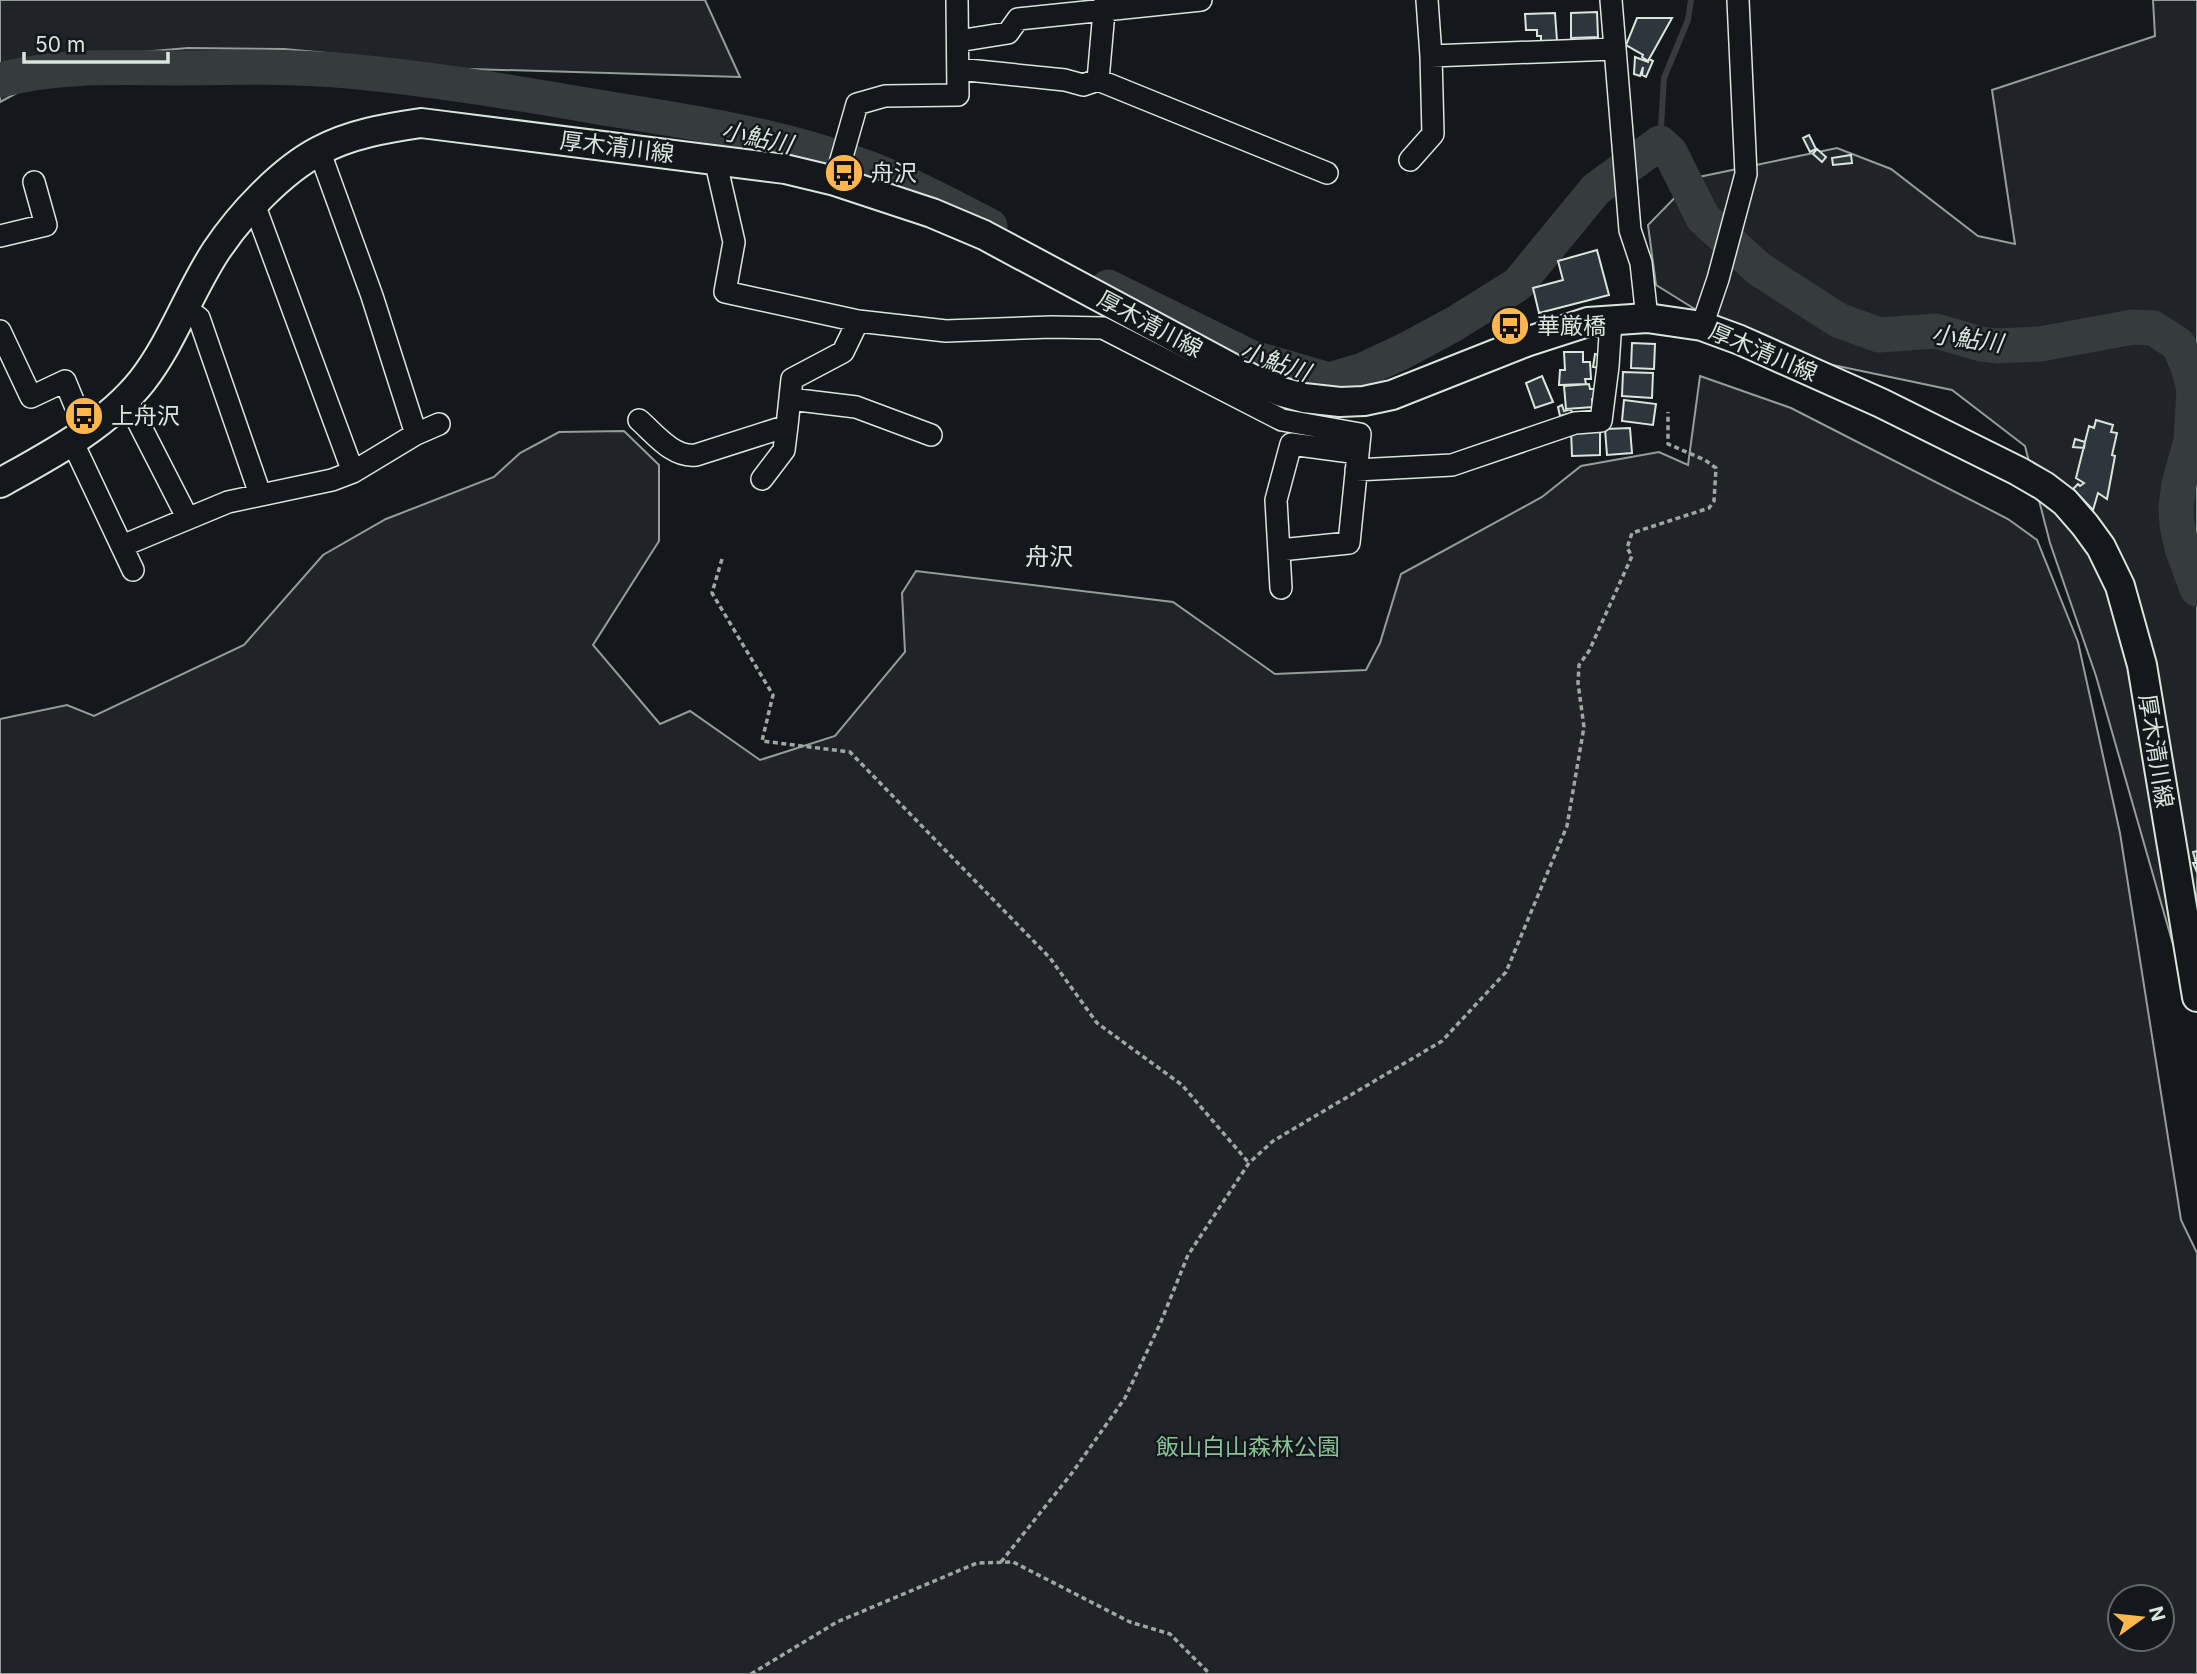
<svg xmlns="http://www.w3.org/2000/svg" width="2197" height="1674" viewBox="0 0 2197 1674" font-family="Inter,'Noto Sans JP',sans-serif">
<style>
.green{fill:#202428;stroke:#939e99;stroke-width:2;fill-rule:evenodd}
.lines{fill:none;stroke-linecap:round;stroke-linejoin:round}
.stream{stroke:#363b3e;stroke-width:6}
.river{stroke:#363b3e;stroke-width:35}
.building{fill:#2c363c;stroke:#d8e6dc;stroke-width:2}
.minor-casing{stroke:#d8e6dc;stroke-width:24}
.major-casing{stroke:#d8e6dc;stroke-width:32}
.path{stroke:#9da8a2;stroke-width:3.5;stroke-dasharray:5 3.5;stroke-linecap:butt}
.minor{stroke:#14181c;stroke-width:21}
.major{stroke:#14181c;stroke-width:28}
.labels{text-anchor:middle;stroke-width:5;stroke-linejoin:round;paint-order:stroke}
.street-label{font-size:23px;fill:#d8e6dc;stroke:#14181c}
.poi-label{font-size:23px;fill:#d8e6dc;stroke:#14181c;text-anchor:start}
.park-label{font-size:23px;fill:#8ac095;stroke:#14181c}
.water-label{font-size:24px;font-style:italic;fill:#d8e6dc;stroke:#14181c}
.neighbourhood-label{font-size:24px;fill:#d8e6dc;stroke:#14181c}
</style>
<rect width="100%" height="100%" fill="#14181c"/>
<path class="green" d="M0,0H705L740,77L437,68L338,54L284,49L188,48L84,57L0,102Z
M2153,0H2197V1009L2172,941L2096,676L2050,543L2025,446L1952,390L1761,350L1656,285L1648,225L1694,178L1837,148L1891,169L1978,236L2015,244L1992,90L2155,36Z
M1700,376L1791,408L2008,519L2037,540L2078,642L2120,833L2181,1220L2197,1253V1674H0V719L67,705L94,716L244,645L323,555L386,519L494,477L520,453L559,432L624,431L659,465V541L593,645L660,724L690,711L760,760L835,736L905,652L902,593L916,571L1173,602L1275,674L1366,670L1380,643L1401,574L1542,497L1581,466L1659,452L1688,465ZM2120,1597H2162V1639H2120Z"/>
<g class="lines">
<path class="stream" d="M1660,143L1664,78L1688,20L1691,0"/>
<path class="river" d="M0,80C60,64 123,68 184,68C238,67 293,66 348,71C434,79 518,93 604,108C686,121 772,134 851,162C899,178 945,203 990,226
M1108,287L1250,357L1329,380L1363,370L1404,351L1454,324L1518,284L1596,189L1660,143L1670,152L1703,218L1759,269L1838,320L1879,335L1936,331L1981,344L1997,346L2040,344L2133,327L2153,328L2178,344L2188,367L2194,389L2191,441L2179,484L2176,507L2177,525L2182,548L2197,589"/>
</g>
<path class="building" d="M1597,12L1598,37L1571,38V13Z
M1555,13L1557,41H1541V36H1537V30H1526L1525,14Z
M1637,18H1672L1648,61L1642,57L1643,55L1626,45Z
M1635,57L1648,62L1649,59L1653,61L1646,77L1642,75L1643,67L1640,76L1634,74Z
M1809,135L1816,149L1810,152L1803,138Z
M1817,149L1826,157L1822,162L1813,154Z
M1851,155L1852,163L1833,165L1832,158Z
M1597,250L1609,295L1539,313L1533,288L1563,280L1558,261Z
M1632,343L1655,344L1654,369L1631,368Z
M1564,352H1583V362H1590L1591,379H1585L1586,384L1559,385L1560,370H1565Z
M1595,354L1602,355L1600,368L1593,367Z
M1623,372L1653,373L1652,398L1622,396Z
M1542,376L1553,402L1535,408L1526,383Z
M1589,384L1590,389H1597V398L1592,399L1593,407L1566,409L1564,386Z
M1624,400L1656,404L1653,425L1622,421Z
M1562,405L1564,411L1571,409L1572,413L1560,416L1558,407Z
M2096,420L2113,425L2111,432L2117,433L2112,455L2115,456L2107,499L2098,493L2093,510L2073,489L2078,484L2080,486L2084,483L2076,478L2089,426L2094,428Z
M1600,428V455L1572,456L1571,430Z
M1630,428L1632,453L1607,455L1605,429Z
M2075,439L2085,442L2084,448L2073,447Z
M2197,851V872L2193,863H2196L2193,852Z"/>
<g class="lines">
<g class="minor-casing">
<path id="minor" d="M1105,0L1098,80L1327,173
M1611,0L1630,230L1641,263L1647,318
M958,41L1008,33L1018,19L1201,0
M1431,56L1614,49
M958,69L1065,80L1083,85L1098,80
M319,150L372,296L416,434
M715,159L734,242L725,292L858,321L946,331L1051,327L1103,328L1282,420L1360,434L1349,543L1280,550
M1410,160L1433,134L1431,56L1427,0
M835,181L857,104L885,96L958,95L957,0
M254,204L353,472
M0,236L46,225L34,182
M185,308L199,318L260,494
M1702,326L1718,279L1746,174L1738,0
M0,331L31,397L65,381L86,432
M126,398L187,517
M790,399L856,407L931,435
M639,420C655,434 673,458 696,455L787,426L792,379L843,352L858,321
M72,441L133,570
M1356,470L1452,465L1575,423L1601,421L1608,366L1611,321
M762,479L784,450L787,426
M122,546L228,502L332,480L353,472L416,434L439,424
M1281,588L1276,500L1291,444L1358,453"/>
</g>
<g class="major-casing">
<path id="major" d="M0,483C50,455 106,426 142,381C173,341 189,292 216,251C240,215 281,171 319,151C350,134 387,128 421,123L785,169L835,181L932,213L984,235L1258,382L1282,392L1304,398L1340,402L1364,401L1392,395L1526,342L1588,322L1647,318L1702,326L1740,340L1881,403L2018,471L2044,486L2065,502L2085,525L2101,547L2120,586L2142,665L2197,997"/>
</g>
<path class="path" d="M722,559L712,593L773,695L762,741L850,752L1050,958L1097,1023L1182,1085L1249,1163
M1001,1562L1072,1473L1125,1398L1160,1324L1188,1255L1249,1163L1273,1141L1442,1041L1506,972L1567,826L1584,727L1578,683L1579,665L1589,651L1632,556L1627,548L1632,533L1709,508L1714,501L1716,468L1705,460L1668,444V412
M751,1674L837,1622L977,1563L1013,1562L1130,1622L1170,1634L1210,1674"/>
<use href="#minor" class="minor"/>
<use href="#major" class="major"/>
</g>
<defs>
<g id="bus-disc" transform="scale(2.0125)"><circle r="9.5" fill="#ffb74d" stroke="#14181c"/><path d="M-5-6H5V4H4V6H2V4H-2V6H-4V4H-5ZM-3.5-4V0h7V-4ZM-3.5 1.2v1.5H-2V1.2ZM2 1.2v1.5H3.5V1.2Z" fill="#111"/></g>
</defs>
<g fill-rule="evenodd">
<use href="#bus-disc" x="844" y="173"/>
<use href="#bus-disc" x="1510" y="326"/>
<use href="#bus-disc" x="84" y="416"/>
</g>
<g class="labels">
<g class="street-label">
<text transform="translate(617 147) rotate(7)" y="8">厚木清川線</text>
<text transform="translate(1150 324) rotate(28)" y="8">厚木清川線</text>
<text transform="translate(1763 352) rotate(23)" y="8">厚木清川線</text>
<text transform="translate(2156 751) rotate(81)" y="8">厚木清川線</text>
</g>
<g class="poi-label">
<text x="871" y="181">舟沢</text>
<text x="1537" y="334">華厳橋</text>
<text x="111" y="424">上舟沢</text>
</g>
<g class="park-label">
<text x="1248" y="1455">飯山白山森林公園</text>
</g>
<g class="water-label">
<text transform="translate(757 138) rotate(12)" y="8">小鮎川</text>
<text transform="translate(1967 339) rotate(8)" y="8">小鮎川</text>
<text transform="translate(1275 362) rotate(19)" y="8">小鮎川</text>
</g>
<g class="neighbourhood-label">
<text x="1049" y="565">舟沢</text>
</g>
</g>
<g transform="translate(2141 1618) rotate(75)"><circle r="33" fill="#14181c" stroke="#626a69" stroke-width="2"/>
<path d="M0-5L12 26L0 18L-12 26Z" fill="#ffb74d"/>
<text y="-10" font-size="19" font-weight="bold" text-anchor="middle" fill="#d8e6dc">N</text>
</g>
<path d="M24 52v10h144v-10" fill="none" stroke="#d8e6dc" stroke-width="3.5"/>
<text x="35" y="52" font-size="21" fill="#d8e6dc" stroke="#14181c" stroke-width="5" paint-order="stroke">50 m</text>
</svg>
